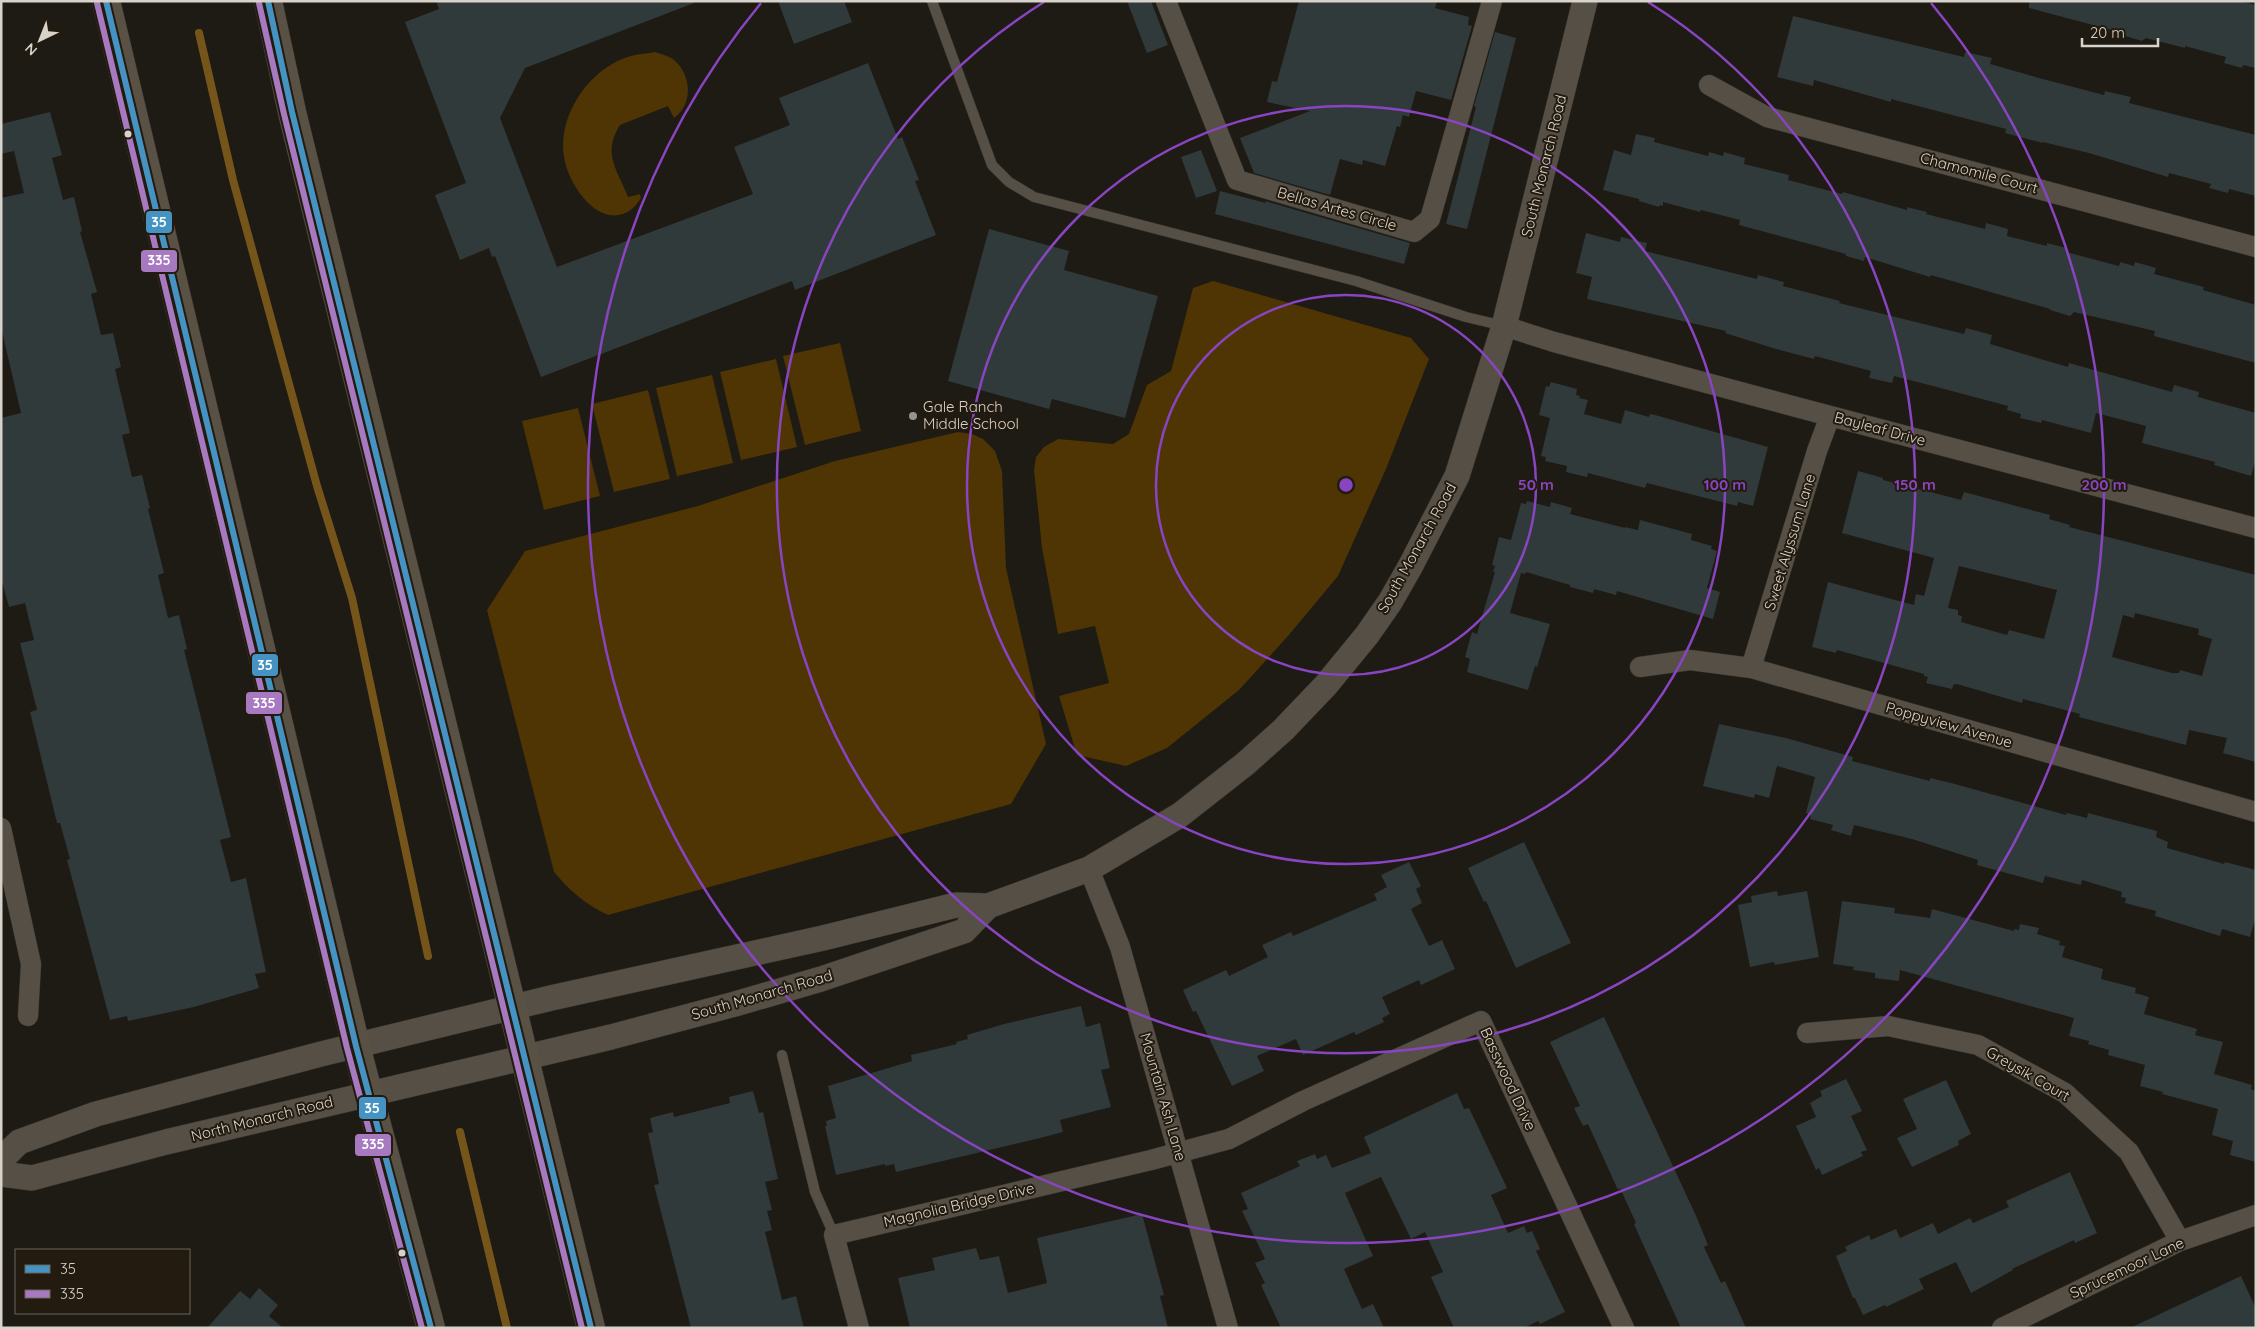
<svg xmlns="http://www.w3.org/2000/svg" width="2257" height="1329" viewBox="0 0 2257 1329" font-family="Quicksand,sans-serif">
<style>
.green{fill:#4e3503}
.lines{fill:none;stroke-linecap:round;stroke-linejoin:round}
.stream{stroke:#755519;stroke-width:8}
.building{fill:#303a3a;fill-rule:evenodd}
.service-casing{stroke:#37342e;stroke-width:11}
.minor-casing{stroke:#37342e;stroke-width:21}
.tertiary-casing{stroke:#37342e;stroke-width:26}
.secondary-casing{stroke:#37342e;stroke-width:29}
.service{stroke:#554f45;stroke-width:10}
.minor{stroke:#554f45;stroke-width:20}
.tertiary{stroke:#554f45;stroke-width:25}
.secondary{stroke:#5a5145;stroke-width:28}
.bus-1-casing{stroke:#231b0f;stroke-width:10}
.bus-2-casing{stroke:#231b0f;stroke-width:10}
.bus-1{stroke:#4593c3;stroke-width:6}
.bus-2{stroke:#a779c0;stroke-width:6}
.ring{fill:none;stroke:#8945c1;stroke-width:2.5}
.bus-dot{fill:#d8d3ca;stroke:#231b0f;stroke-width:2}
.poi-dot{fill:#97928a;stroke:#231b0f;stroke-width:2}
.labels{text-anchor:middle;stroke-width:4;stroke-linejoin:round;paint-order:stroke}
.street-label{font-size:15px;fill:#d8d3ca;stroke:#231b0f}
.poi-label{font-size:15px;fill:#d8d3ca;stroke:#231b0f;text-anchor:start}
.centre{fill:#8945c1;stroke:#231b0f;stroke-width:2.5}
.ring-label{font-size:15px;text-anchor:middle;font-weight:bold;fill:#8945c1;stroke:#231b0f;stroke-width:4;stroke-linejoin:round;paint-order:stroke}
.line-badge{stroke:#231b0f;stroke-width:2}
.badge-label{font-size:14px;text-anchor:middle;font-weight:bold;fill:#fff}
</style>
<rect width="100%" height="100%" fill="#1e1a14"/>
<path class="green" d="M655,52C661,54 669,56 674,60C692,75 693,105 674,118L668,106L620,125C602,154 617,169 628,197L640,194L641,198C639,201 635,207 632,209C601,232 571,188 565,162C555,120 586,72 625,58C634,54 646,54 655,52Z
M1213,281L1411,338L1429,359L1386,469L1338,576L1288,636L1239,690L1167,748L1126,766L1077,755L1059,696L1109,683L1095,626L1058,634L1042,548L1034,470L1036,457L1044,447L1058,439L1113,444L1129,434L1147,385L1171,371L1193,288Z
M840,343L861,431L805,445L783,356Z
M776,359L797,447L741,460L720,372Z
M712,375L733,463L677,476L656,388Z
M648,390L670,479L614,492L592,404Z
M578,408L600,496L544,510L522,421Z
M958,432L972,434L983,439L995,451L1002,471L1006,568L1046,744L1011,804L608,915C586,905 569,890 554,872L487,610L525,551L698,506L835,461Z"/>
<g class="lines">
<path class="stream" d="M199,33L233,180L317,486L352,598L428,956
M460,1132L507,1328"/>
</g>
<path class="building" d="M436,1H694V3L525,68L500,118L557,267L753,194L734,147L790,125L779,98L868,63L898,139L902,137L919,180L915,181L936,235L795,290L792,281L541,377L495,256L492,257L489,248L460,260L435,195L466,183L405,22L439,9Z
M778,1H844L852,22L794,44Z
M1127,1H1151L1168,45L1147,53Z
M1299,1H1437L1435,8L1469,17L1468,25L1472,26L1451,100L1416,91L1409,117L1403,115L1400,127L1397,126L1385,166L1363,160L1362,165L1340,159L1330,195L1254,173L1240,138L1310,111L1267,102L1272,81L1277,82Z
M2029,1H2240L2256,5V68L2243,65L2242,68L2224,63L2226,57L2185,46V48L2146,38L2142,41L2122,35L2123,33L2029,8Z
M1793,16L1964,57L1965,52L1992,58L1990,64L2039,78L2104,95L2105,91L2131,97L2129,103L2256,135V196L2229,189L2228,193L2209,188L2211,184L2169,173L2168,177L2089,153L2043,142V143L2005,133L2006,129L1891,99V102L1814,80L1813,86L1777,77Z
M1495,32L1516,38L1467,229L1446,224L1476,107L1474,106Z
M50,112L62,155L52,158L63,200L74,197L82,231L80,232L97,292L91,294L101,335L113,333L121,367L115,369L130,433L122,435L132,477L142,475L150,508L148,509L164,573L158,575L168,618L179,615L187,649L184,650L231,837L220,840L231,882L246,878L266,972L255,974L259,988L194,1007L128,1021L127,1016L110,1020L67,860L70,859L60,823H57L30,712L37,710L20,643L34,640L25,603L9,607L1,578V418L21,413L1,327V198L24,193L14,151L1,154V124Z
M1636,134L1655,138L1654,142L1708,156L1709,152L1723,156L1724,152L1745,158L1744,164L1789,175L1788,180L1842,194L1843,192L1907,210V207L1927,212L1926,214L1985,229L1986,223L2008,229L2007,236L2047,246V243L2066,248V252L2119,266L2120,262L2134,266L2135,262L2156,268L2154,274L2204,287L2203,290L2256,305V363L2154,336L2155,331L2074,312L2070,316L2050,310V309L1931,275L1930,277L1865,257L1864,261L1846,256V254L1739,225L1740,220L1701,210L1700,212L1663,202V206L1660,205L1659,207L1639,201V199L1603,190L1614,150L1631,155Z
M1201,150L1217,191L1196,198L1181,157Z
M1220,191L1266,203L1265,201L1410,243L1404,264L1215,214Z
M989,229L1069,251L1064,270L1158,296L1125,418L1052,399L1049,409L948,381Z
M1586,233L1620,242L1621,237L1647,243L1645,251L1757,279L1758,275L1784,282L1783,286L1840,301L1839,303L1964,334L1966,328L1992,335L1990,344L2068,367L2069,363L2172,392L2174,385L2199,392L2198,397L2256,413V458L2251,476L2214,465L2215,462L2142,443L2146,426L2096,413L2091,433L2042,420L2041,423L2020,418L2021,414L2007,410L2008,406L1933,386L1894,376L1892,383L1869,378L1871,371L1815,356L1814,359L1776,349L1725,333L1726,331L1587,299L1592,277L1576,273Z
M1551,382L1577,389L1576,395L1580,396L1579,398L1588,400L1584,414L1621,424L1625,410L1649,417L1650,414L1655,415L1768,447L1753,506L1738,502L1737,506L1647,483L1645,488L1588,473L1587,477L1566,472L1567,466L1545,461L1546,457L1541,456L1550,418L1539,415L1546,386L1549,387Z
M1858,471L1883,478V480L1938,494L1961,500L1964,492L2050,515L2049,519L2070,525L2069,527L2256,575V762L2223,753L2227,738L2189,730L2186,745L2079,717L2080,714L2023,699L2022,703L1957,684H1954L1952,689L1926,683L1928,677L1924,676V674L1837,650L1836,653L1812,647L1828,582L1914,605L1916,594L1924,596L1934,558L1842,533ZM1959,566L2057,590L2044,639L2009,630L2007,635L1961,622L1962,616L1958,615V610L1948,608ZM2135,613L2199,629L2198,635L2212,639L2202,676L2180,670L2179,673H2172L2112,657L2123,615L2134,618Z
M1527,501L1550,507L1551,502L1572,508L1570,514L1625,528V527L1638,530L1640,520L1692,534L1691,540L1712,546L1711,549L1717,551L1707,588L1720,592L1713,619L1617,591L1616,595L1594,589L1593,593L1570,587V585L1526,572L1525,574L1521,573L1510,613L1550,624L1537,667L1535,666L1528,690L1467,672L1470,659L1465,657L1472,632L1477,634L1495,572H1493L1495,566L1492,565L1499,537L1511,540L1521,503L1526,504Z
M1719,724L1786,738L1853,757L1852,761L1930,781V778L1955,784L2066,815L2067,813L2087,818L2088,813L2157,831L2156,837L2168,842L2167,848L2224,864L2225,862L2256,870V916L2250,937L2222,929L2220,936L2155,916L2156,911L2125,903L2126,898L2121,897L2122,892L2082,880L2081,885L2045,876L2043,883L1977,865L1978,860L1912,839L1854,825L1851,836L1831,830L1833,825L1810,819L1811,815L1806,813L1815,777L1777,766L1769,798L1755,794L1754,798L1703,786Z
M1524,842L1571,943L1516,968L1486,901L1484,902L1468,868Z
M1409,862L1421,886L1416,889L1422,903L1411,909L1429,946L1442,940L1455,969L1421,985L1419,980L1382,997L1390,1014L1382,1018L1384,1022L1356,1035L1354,1032L1303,1055L1296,1039L1257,1056L1264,1071L1232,1086L1196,1011L1193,1012L1183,990L1226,970L1229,976L1268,957L1262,945L1291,932L1293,936L1377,900L1374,894L1387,887L1381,875Z
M1777,891L1778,896L1807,891L1819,957L1775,965L1774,962L1750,967L1738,905L1752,902L1751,896Z
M1842,901L1895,908L1894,913L1930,918L1932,909L2014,931V929L2019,930L2020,924L2039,928L2037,934L2060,941L2059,945L2065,946L2062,957L2103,969L2101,979L2136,988L2135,993L2149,997L2144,1014L2197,1029L2195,1035L2223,1042L2214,1074L2252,1085L2251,1089L2256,1091V1162L2230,1155L2233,1141L2212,1135L2218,1109L2162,1094L2163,1092L2140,1086L2145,1065L2108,1055L2109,1050L2088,1044L2089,1041L2069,1036L2074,1018L1900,970L1899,981L1875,978V973L1853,970L1854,967L1833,964Z
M1081,1006L1086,1027L1100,1023L1110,1068L1101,1070L1111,1107L1060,1120L1063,1132L1040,1138L896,1172L894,1164L885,1166V1164L836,1175L825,1126H827L826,1121L836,1118L828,1086L912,1061L911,1055L957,1044L956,1042L968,1039L967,1035L1004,1024Z
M1604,1017L1697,1218L1708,1245L1704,1247L1721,1283L1725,1281L1746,1328H1681L1646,1251L1634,1224L1636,1223L1620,1188L1618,1190L1588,1124L1583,1126L1574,1108L1580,1106L1550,1042Z
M1846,1079L1862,1111L1851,1116L1867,1150L1861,1152L1863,1156L1822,1175L1819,1168L1816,1170L1796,1126L1816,1117L1810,1103L1822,1096L1820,1091Z
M1946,1080L1971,1134L1958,1141L1959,1145L1912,1167L1897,1138L1917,1129L1903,1099Z
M753,1091L759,1113L763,1112L778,1179L765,1182L772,1210L767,1211L772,1230L765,1232L782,1300L796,1296L804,1328H691L654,1185L659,1184L648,1133L653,1132L650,1118L673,1112L674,1117L730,1103L729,1097Z
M1457,1093L1464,1109L1469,1108L1507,1188L1491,1195L1508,1233L1524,1226L1527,1233L1532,1231L1540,1249L1536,1251L1565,1312L1540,1324L1538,1321L1524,1328H1454L1431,1277L1443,1272L1425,1232L1411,1239L1381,1177L1345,1193L1373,1256L1344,1269L1362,1309L1373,1304L1384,1328H1281L1261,1285L1265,1283L1255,1263L1265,1259L1242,1211L1248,1209L1241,1193L1300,1166L1297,1161L1315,1154L1317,1159L1326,1155L1332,1168L1371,1153L1364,1137Z
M2070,1172L2097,1233L2075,1243L2074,1240L2012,1269L2013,1270L1971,1293L1956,1262L1919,1279L1924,1289L1886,1307L1885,1305L1863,1315L1855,1298H1853L1836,1256L1847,1251L1845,1247L1869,1235L1871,1240L1896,1229L1900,1238L1933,1223L1938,1234L1970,1218L1973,1223L2009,1207L2006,1201Z
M1142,1214L1164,1295L1160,1296L1168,1328H910L898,1278L935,1270L932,1258L976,1248L980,1260L999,1256L1008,1293L1047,1283L1037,1238Z
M2241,1276L2256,1309V1328H2130Z
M259,1288L278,1305L269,1316L283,1328H207L240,1291L250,1299Z"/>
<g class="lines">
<g class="service-casing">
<path id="service" d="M932,1L992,165L1009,182L1034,197L1356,281L1466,317L1504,326
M782,1055L815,1192L834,1235"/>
</g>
<g class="minor-casing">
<path id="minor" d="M1166,1L1237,180L1414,232L1430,219L1492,1
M1709,85L1767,117L2256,247
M1504,326L1554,342L1830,416L2256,528
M1640,667L1690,660L1751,668L2256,812
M1751,668L1817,451L1830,416
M1,828L31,964L28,1016
M1089,869L1120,947L1228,1328
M1807,1033L1888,1026L1978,1045L2065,1093L2129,1152L2180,1241
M859,1328L834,1235L1151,1160L1229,1139L1303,1101L1481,1021L1624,1328
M2002,1328L2180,1241L2256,1215"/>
</g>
<g class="tertiary-casing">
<path id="tertiary" d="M1,1160L19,1142L96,1114L321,1054L551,998L823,938L956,905L988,906L1089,869L1180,815L1245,764L1283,730L1326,685L1367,635L1390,602L1410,567L1457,476L1504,326L1585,1
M1,1174L32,1178L166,1142L611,1037L735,1004L821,979L964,931L988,906"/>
</g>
<g class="secondary-casing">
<path id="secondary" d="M106,1L356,1046L431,1328
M268,1L292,112L591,1328"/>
</g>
<use href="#service" class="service"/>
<use href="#minor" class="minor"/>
<use href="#tertiary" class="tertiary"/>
<use href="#secondary" class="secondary"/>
<g class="bus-1-casing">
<path id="bus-1" d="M106,1L356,1046L431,1328
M268,1L292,112L591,1328"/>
</g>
<g class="bus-2-casing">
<path id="bus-2" d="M97,3L347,1048L422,1328
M259,3L284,114L582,1328"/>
</g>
<use href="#bus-1" class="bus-1"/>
<use href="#bus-2" class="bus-2"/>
</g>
<g class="ring">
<circle cx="1346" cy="485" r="190"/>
<circle cx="1346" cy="485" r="379"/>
<path d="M1648 2A569 569 0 1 1 1044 2"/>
<path d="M1931 3A758 758 0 1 1 761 3"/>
</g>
<g class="bus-dot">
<circle cx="128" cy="134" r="4.5"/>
<circle cx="402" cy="1253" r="4.5"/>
</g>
<circle class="poi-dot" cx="913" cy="416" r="5"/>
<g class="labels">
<g class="street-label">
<text transform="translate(1544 166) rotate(-76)" y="5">South Monarch Road</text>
<text transform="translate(1979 173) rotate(15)" y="5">Chamomile Court</text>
<text transform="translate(1337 209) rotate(16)" y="5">Bellas Artes Circle</text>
<text transform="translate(1880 429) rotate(15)" y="5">Bayleaf Drive</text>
<text transform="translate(1790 542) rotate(-73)" y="5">Sweet Alyssum Lane</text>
<text transform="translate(1417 548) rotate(-61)" y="5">South Monarch Road</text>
<text transform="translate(1949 725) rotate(16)" y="5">Poppyview Avenue</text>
<text transform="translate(762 995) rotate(-16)" y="5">South Monarch Road</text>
<text transform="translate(2028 1074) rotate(30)" y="5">Greysik Court</text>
<text transform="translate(1508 1079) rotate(65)" y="5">Basswood Drive</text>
<text transform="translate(1163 1097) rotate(74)" y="5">Mountain Ash Lane</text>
<text transform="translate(262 1119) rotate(-14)" y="5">North Monarch Road</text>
<text transform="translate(959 1205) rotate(-13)" y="5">Magnolia Bridge Drive</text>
<text transform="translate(2127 1268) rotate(-25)" y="5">Sprucemoor Lane</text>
</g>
<g class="poi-label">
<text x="923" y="412">Gale Ranch<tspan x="923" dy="17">Middle School</tspan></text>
</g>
</g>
<circle cx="1346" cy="485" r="8" class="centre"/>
<g class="ring-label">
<text x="1536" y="490">50 m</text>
<text x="1725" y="490">100 m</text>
<text x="1915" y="490">150 m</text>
<text x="2104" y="490">200 m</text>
</g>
<g class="line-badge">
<rect x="145" y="210" width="28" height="24" rx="5" fill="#4593c3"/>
<rect x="140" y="249" width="38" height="24" rx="5" fill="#a779c0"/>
<rect x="251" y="653" width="28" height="24" rx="5" fill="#4593c3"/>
<rect x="245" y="691" width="38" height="24" rx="5" fill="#a779c0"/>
<rect x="358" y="1096" width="29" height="24" rx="5" fill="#4593c3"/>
<rect x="354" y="1133" width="38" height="24" rx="5" fill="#a779c0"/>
</g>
<g class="badge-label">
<text x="159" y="227">35</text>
<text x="159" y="265">335</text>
<text x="265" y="670">35</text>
<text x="264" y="708">335</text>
<text x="372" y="1113">35</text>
<text x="373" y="1149">335</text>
</g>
<rect width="2257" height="1329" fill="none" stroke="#d8d3ca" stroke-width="5"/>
<rect x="15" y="1249" width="175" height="65" fill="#231b0f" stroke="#6b655a"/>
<rect x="25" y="1265" width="25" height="8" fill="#4593c3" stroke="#6b655a"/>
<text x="60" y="1274" font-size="15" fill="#d8d3ca">35</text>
<rect x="25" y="1290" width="25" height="8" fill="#a779c0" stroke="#6b655a"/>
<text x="60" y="1299" font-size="15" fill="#d8d3ca">335</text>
<g transform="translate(40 40) rotate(223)" stroke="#231b0f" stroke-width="4" paint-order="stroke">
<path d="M0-4L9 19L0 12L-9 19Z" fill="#d8d3ca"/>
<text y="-8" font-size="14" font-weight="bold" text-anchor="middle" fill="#d8d3ca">N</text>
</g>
<path d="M2082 38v8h76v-8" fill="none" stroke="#d8d3ca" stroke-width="2.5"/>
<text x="2090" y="38" font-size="15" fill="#d8d3ca" stroke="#231b0f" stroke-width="4" paint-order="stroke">20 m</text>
</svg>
